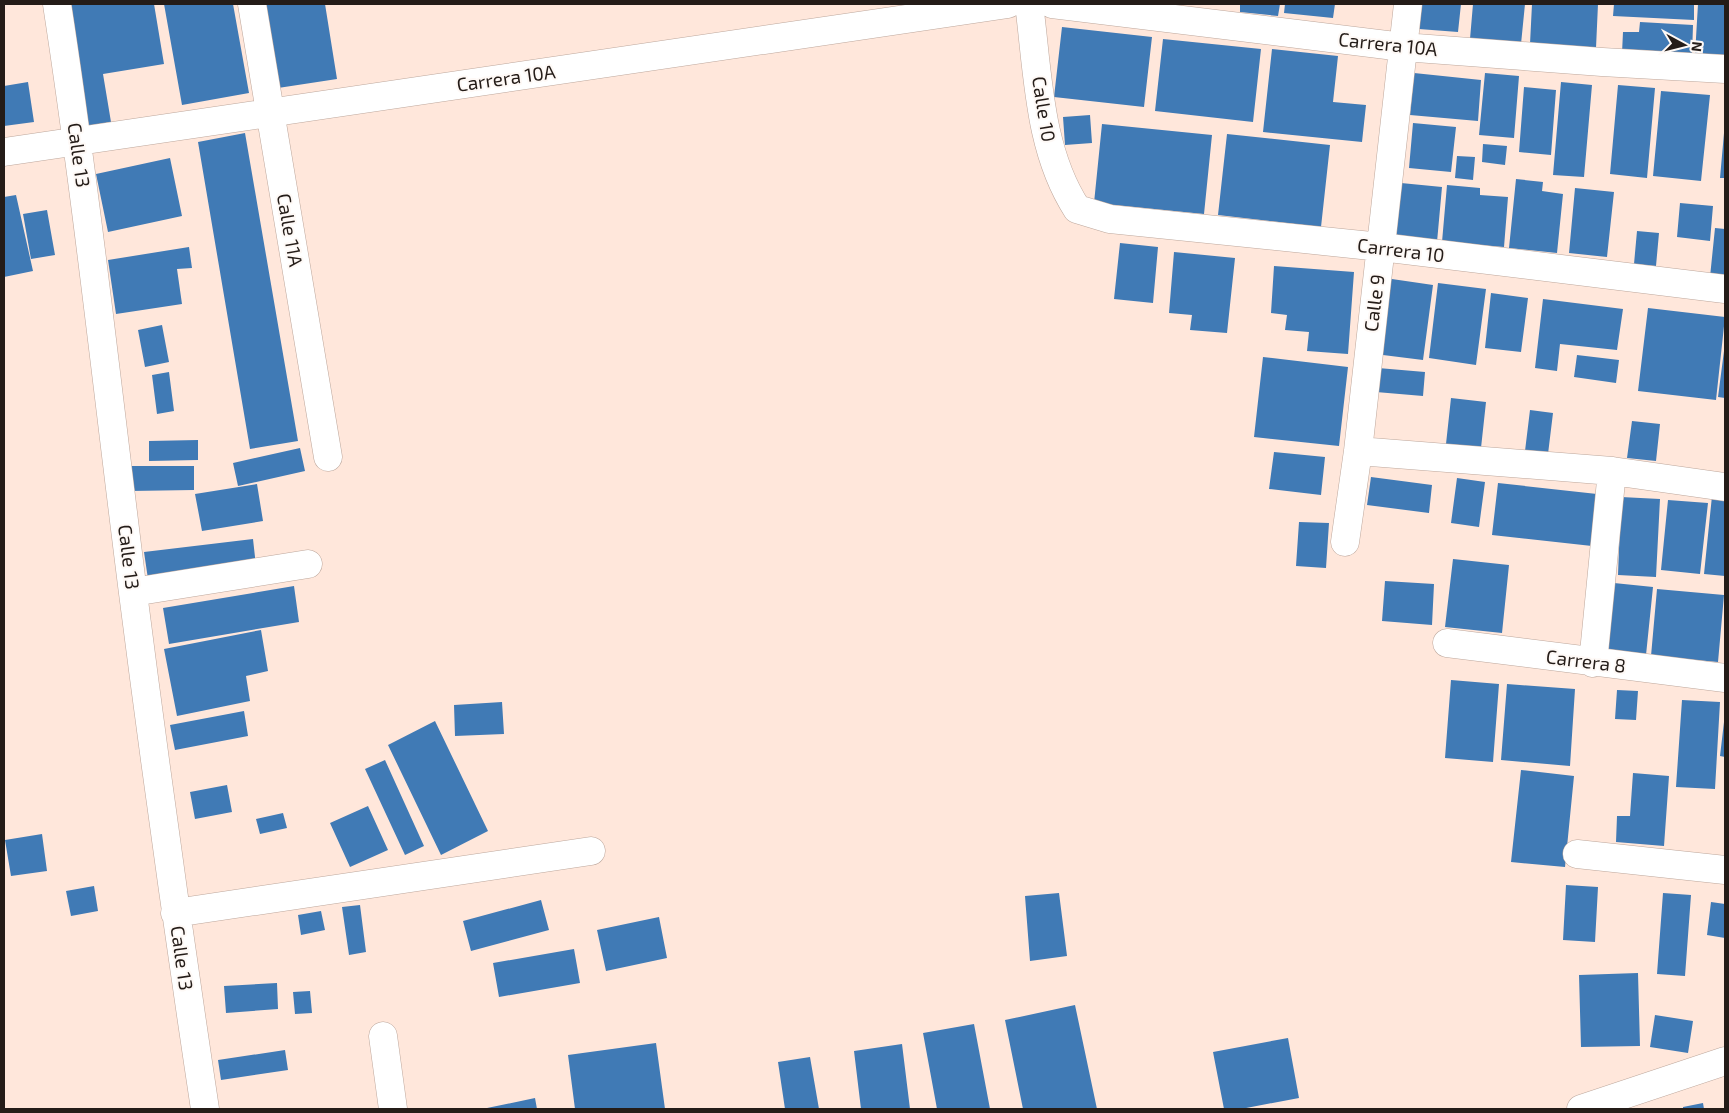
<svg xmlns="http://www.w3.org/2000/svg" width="1729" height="1113" viewBox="0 0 1729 1113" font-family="'Exo 2',sans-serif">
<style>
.building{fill:#407ab5}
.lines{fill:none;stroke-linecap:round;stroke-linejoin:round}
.minor-casing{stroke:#bda79c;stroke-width:29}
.minor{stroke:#fff;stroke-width:28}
.labels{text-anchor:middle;stroke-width:4;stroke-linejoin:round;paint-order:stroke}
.street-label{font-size:19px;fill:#241c18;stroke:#fef9f6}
</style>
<rect width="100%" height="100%" fill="#ffe7db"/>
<path class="building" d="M63,4H154L164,64L103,74L111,122L83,127Z
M164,4H233L249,93L182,105Z
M265,4H325L337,79L278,88Z
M1240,4H1280L1278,16L1240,12Z
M1285,4H1335L1333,18L1284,13Z
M1422,4H1461L1458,32L1419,29Z
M1473,4H1525L1521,44L1470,39Z
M1532,4H1598L1596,48L1530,44Z
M1614,4H1694V20L1613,16Z
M1698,4H1725V57L1695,55Z
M1640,22L1693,25L1692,56L1622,53L1623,32H1639Z
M1062,27L1152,37L1144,107L1054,97Z
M1163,39L1261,49L1253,122L1155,111Z
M1272,49L1338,56L1333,102L1366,105L1362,142L1263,132Z
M1414,73L1481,80L1478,121L1410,115Z
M1485,73L1519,76L1514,138L1479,135Z
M28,82L34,122L4,126V86Z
M1561,82L1592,85L1584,177L1553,175Z
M1618,85L1655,88L1647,178L1610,174Z
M1524,87L1556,90L1551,155L1519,152Z
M1661,91L1710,95L1701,181L1653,176Z
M1090,115L1092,143L1065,145L1063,117Z
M1413,123L1456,127L1451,172L1409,168Z
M1102,124L1212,135L1204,214L1094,203Z
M245,133L298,441L250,449L198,142Z
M1724,133H1725V178H1720Z
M1227,134L1330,145L1321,227L1218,215Z
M1483,144L1507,146L1505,165L1482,162Z
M1457,156L1475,157L1473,180L1455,178Z
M170,158L182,216L108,232L96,174Z
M1516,179L1543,182L1542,191L1563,194L1557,253L1509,248Z
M1401,183L1442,187L1437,242L1395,239Z
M1447,185L1480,188V195L1508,197L1504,247L1442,242Z
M1575,188L1614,192L1607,257L1569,253Z
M16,195L33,271L4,277V197Z
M1680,203L1713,206L1710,241L1677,237Z
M47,210L55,255L31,259L23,214Z
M1715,228L1725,229V278L1710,277Z
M1637,231L1659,233L1656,266L1634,264Z
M1120,243L1158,247L1153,303L1114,299Z
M189,247L192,268L177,269L182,304L116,314L108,260Z
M1174,252L1235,258L1227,333L1190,330L1192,315L1169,313Z
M1274,266L1354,272L1348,354L1307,351L1309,332L1285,330L1287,315L1271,313Z
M1385,278L1433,285L1423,360L1375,354Z
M1438,283L1486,289L1476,365L1429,358Z
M1491,293L1528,298L1521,352L1485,348Z
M1543,299L1623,309L1617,350L1560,344L1557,371L1535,368Z
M1648,308L1725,317L1716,400L1638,391Z
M162,325L169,362L145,367L138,330Z
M1724,351H1725V398L1718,397Z
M1577,355L1619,360L1616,383L1574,377Z
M1263,357L1348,367L1339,446L1254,437Z
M1378,368L1425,372L1423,396L1376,392Z
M169,372L174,411L157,414L152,375Z
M1451,398L1486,402L1481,448L1446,444Z
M1530,410L1553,413L1548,454L1525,451Z
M1632,421L1660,424L1656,461L1627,458Z
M198,440V460L149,461V441Z
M300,448L305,471L238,486L233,463Z
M1274,452L1325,457L1321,495L1269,489Z
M130,466H194V490L130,491Z
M1371,477L1432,485L1429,513L1367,505Z
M1457,478L1485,482L1479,527L1451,523Z
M1498,483L1597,494L1592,546L1492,535Z
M257,484L263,521L202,531L195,494Z
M1712,496L1725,498V576L1704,574Z
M1621,497L1660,499L1656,577L1618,575Z
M1668,500L1708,503L1700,574L1661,570Z
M1299,522L1329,523L1326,568L1296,566Z
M253,539L256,566L148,579L144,552Z
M1453,559L1509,565L1502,633L1445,627Z
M1385,581L1434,584L1432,625L1382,621Z
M1614,583L1653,587L1646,655L1607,657Z
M294,586L299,622L169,644L163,608Z
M1657,589L1724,595L1718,662L1651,656Z
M261,630L268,671L246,676L250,701L177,716L164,649Z
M1451,680L1499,684L1493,762L1445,758Z
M1507,684L1575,689L1570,766L1501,760Z
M1617,690L1638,691L1636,720L1615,719Z
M1682,700L1720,702L1715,789L1676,787Z
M502,702L504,734L455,736L454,705Z
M244,711L248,736L175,750L170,725Z
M435,721L488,831L441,855L388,745Z
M1724,722H1725V757L1720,756Z
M385,760L424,846L405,855L365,769Z
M1521,770L1574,776L1565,867L1511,862Z
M1633,773L1669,776L1664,846L1616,842L1617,816H1630Z
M227,785L232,812L195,819L190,792Z
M368,806L388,850L350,867L330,823Z
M283,813L287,828L260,834L256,819Z
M42,834L47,871L11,876L5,840Z
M1566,885L1598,887L1595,942L1563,940Z
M94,886L98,911L71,916L66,891Z
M1059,893L1067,956L1030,961L1025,896Z
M1663,893L1691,895L1685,976L1657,974Z
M541,900L549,930L471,951L463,921Z
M1711,902L1725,904V938L1707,935Z
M360,905L366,952L349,955L342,907Z
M321,911L325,930L301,935L298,915Z
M659,917L667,958L606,971L597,930Z
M574,949L580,983L499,997L493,963Z
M1638,973L1640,1046L1581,1047L1579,975Z
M277,983L278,1009L226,1013L224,986Z
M310,991L312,1013L295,1014L293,992Z
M1075,1005L1097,1109H1023L1005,1020Z
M1655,1015L1693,1021L1688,1053L1650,1047Z
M974,1024L990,1109H937L923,1033Z
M1288,1038L1299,1098L1241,1109H1224L1213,1052Z
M656,1043L665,1109H575L568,1055Z
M902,1044L910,1109H861L854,1051Z
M285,1050L288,1070L221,1080L218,1060Z
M810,1057L819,1109H785L778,1062Z
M535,1098L537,1109H488L487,1108Z
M1703,1103L1704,1109H1683V1107Z"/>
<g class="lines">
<g class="minor-casing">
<path id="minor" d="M57,4C87,199 108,396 133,593C155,765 179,937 205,1109
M252,4L328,457
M1029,4C1038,72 1038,149 1077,209L1110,219L1381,247L1725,289
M1052,4L1403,47L1602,62L1725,69
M4,152L1008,4
M1358,451L1612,471L1725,487
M1345,542L1358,451L1408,4
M133,592L308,564
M1447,643L1725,678
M1593,663L1612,471
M1577,854L1725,870
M175,913L591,851
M383,1036L393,1109
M1581,1109L1725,1061"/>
</g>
<use href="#minor" class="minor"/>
</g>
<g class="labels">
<g class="street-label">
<text transform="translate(1388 44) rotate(6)" y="7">Carrera 10A</text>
<text transform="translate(506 78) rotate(-8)" y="7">Carrera 10A</text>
<text transform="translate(1044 109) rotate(81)" y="7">Calle 10</text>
<text transform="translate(79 155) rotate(82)" y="7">Calle 13</text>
<text transform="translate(290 230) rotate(80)" y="7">Calle 11A</text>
<text transform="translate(1401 250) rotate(7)" y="7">Carrera 10</text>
<text transform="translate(1374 303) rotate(-83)" y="7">Calle 9</text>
<text transform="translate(129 557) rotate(83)" y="7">Calle 13</text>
<text transform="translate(1586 661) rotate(7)" y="7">Carrera 8</text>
<text transform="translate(182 958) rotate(82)" y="7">Calle 13</text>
</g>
</g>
<rect width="1729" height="1113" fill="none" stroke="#241c18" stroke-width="10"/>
<g transform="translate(1684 45) rotate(97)" stroke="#fef9f6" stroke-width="4" paint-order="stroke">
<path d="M0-4L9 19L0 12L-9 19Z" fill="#241c18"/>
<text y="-8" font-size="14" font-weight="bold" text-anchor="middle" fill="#241c18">N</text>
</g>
</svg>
